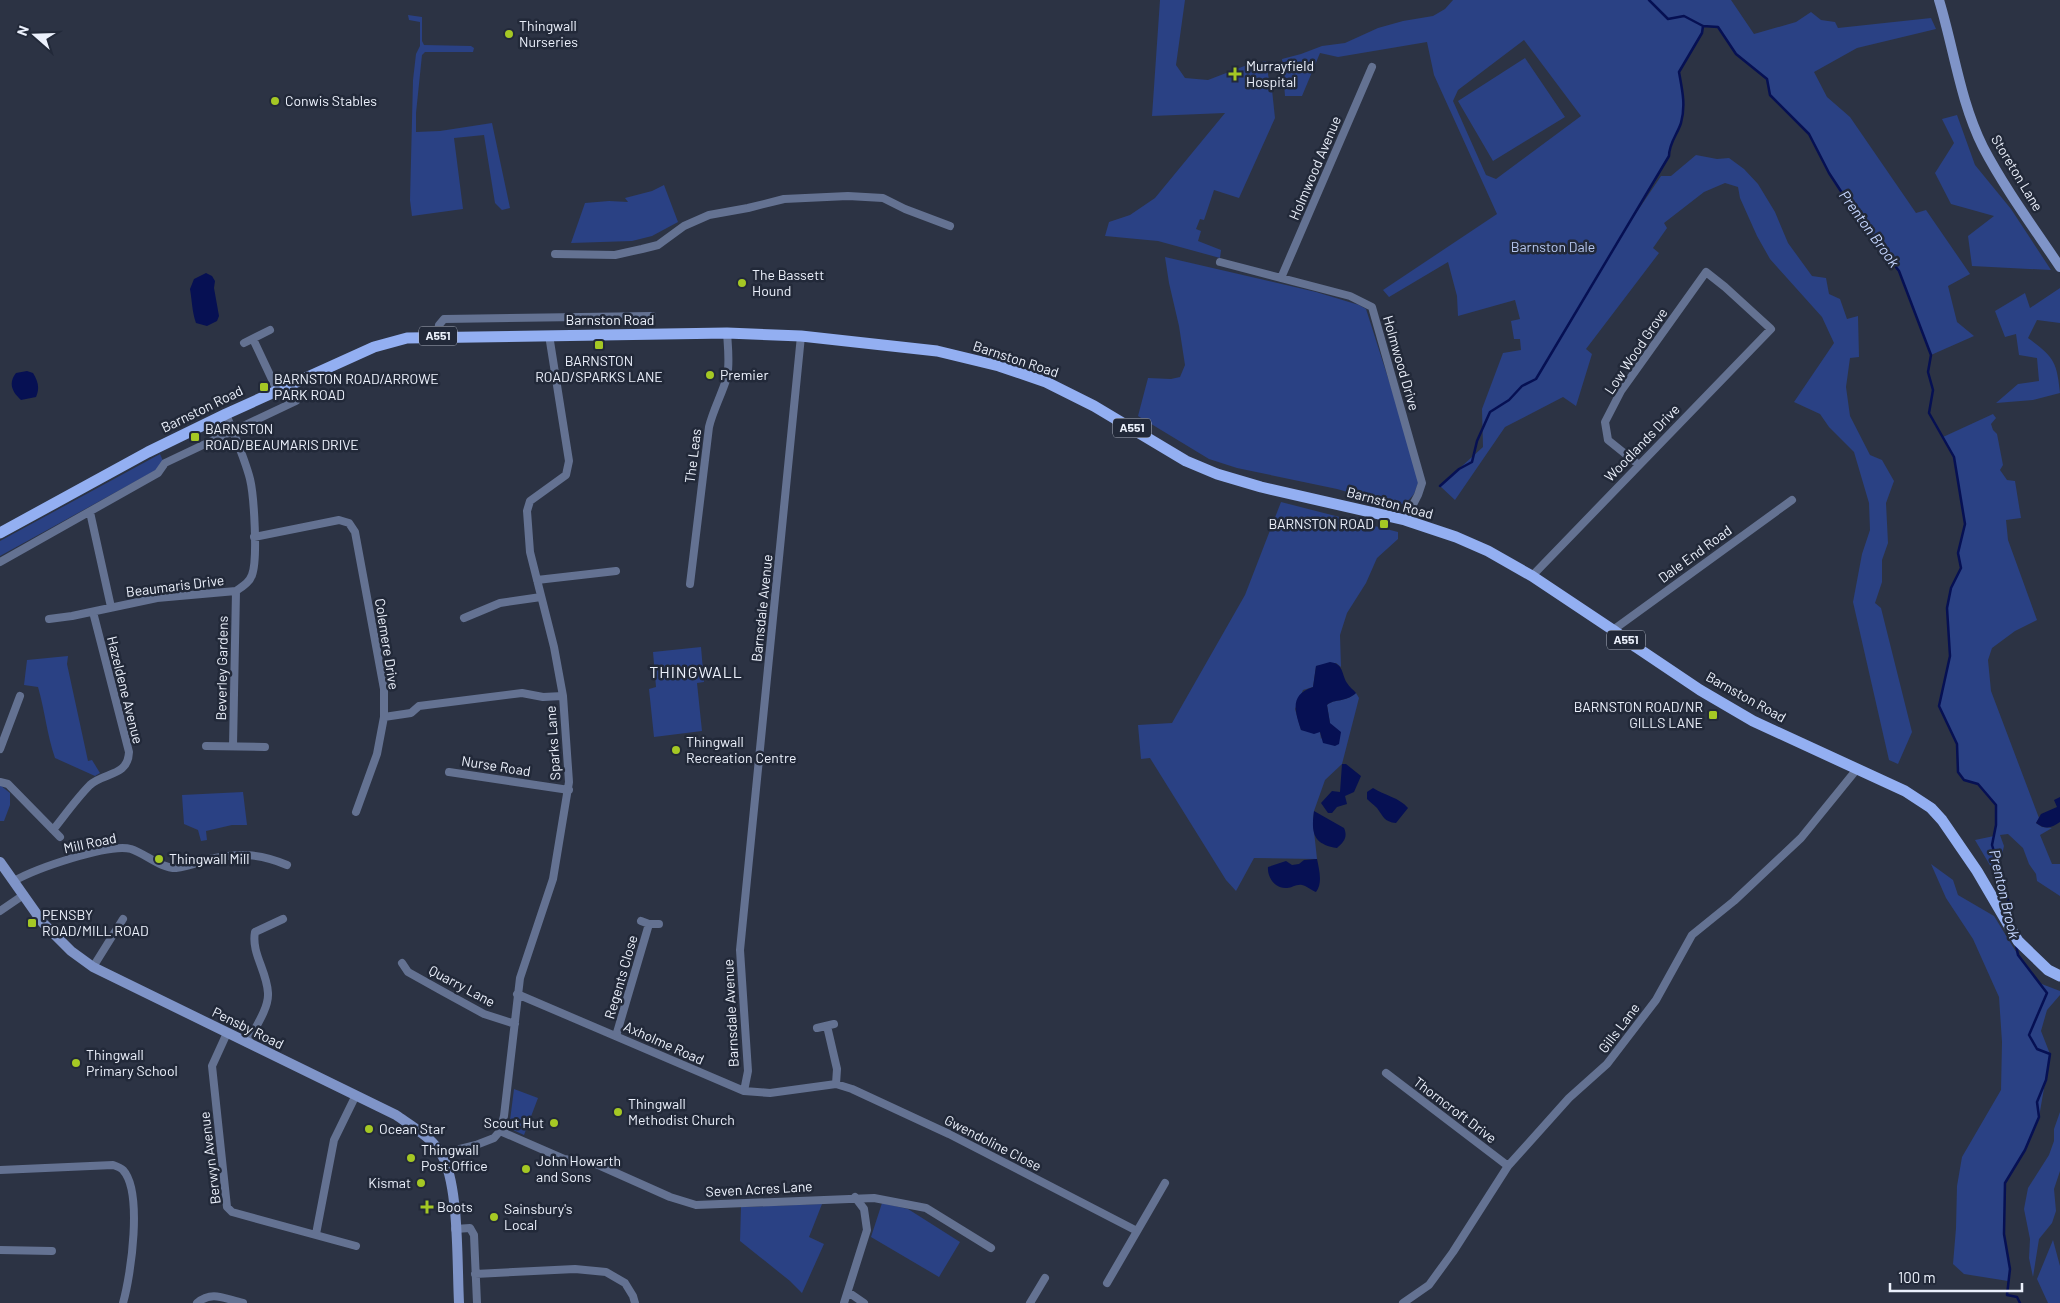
<svg xmlns="http://www.w3.org/2000/svg" width="2060" height="1303" viewBox="0 0 2060 1303" font-family="Barlow,sans-serif">
<style>
.green{fill:#2a4184;fill-rule:evenodd}
.water{fill:#061053}
.lines{fill:none;stroke-linecap:round;stroke-linejoin:round}
.stream{stroke:#061053;stroke-width:2.5}
.street{stroke:#647292;stroke-width:8}
.secondary{stroke:#7f94c8;stroke-width:10}
.primary{stroke:#93aff2;stroke-width:11}
.poi-dot{fill:#a5c824;stroke:#222939;stroke-width:2}
.labels{text-anchor:middle;stroke-width:5;stroke-linejoin:round;paint-order:stroke}
.shield{fill:#222939;stroke:#afb5c2;stroke-width:1}
.shield-label{font-size:12px;font-weight:bold;fill:#ecf1fc}
.poi-label{font-size:14px;fill:#ecf1fc;stroke:#222939;text-anchor:start}
.street-label{font-size:14px;fill:#ecf1fc;stroke:#222939}
.park-label{font-size:14px;fill:#b6c7ef;stroke:#222939}
.water-label{font-size:15px;font-style:italic;fill:#c4d5fe;stroke:#222939}
.quarter-label{font-size:16px;letter-spacing:1px;fill:#ecf1fc;stroke:#222939}
</style>
<rect width="100%" height="100%" fill="#2c3344"/>
<path class="green" d="M1160,0H1185L1176,65L1185,78L1208,80L1247,65L1266,61L1270,87L1272,90L1275,118L1239,198L1214,190L1204,220L1200,219L1196,229L1201,231L1198,241L1221,250L1220,258L1158,241L1105,236L1109,222L1130,215L1155,198L1225,113L1152,116Z
M1453,0H1731L1754,34L1796,22L1811,12L1821,20L1835,22L1838,28L1931,18L1936,29L1857,48L1814,72L1827,97L1850,117L1916,213L1926,210L1970,274L1948,286L1957,322L1974,336L1931,355L1899,271L1863,225L1829,173L1809,134L1770,95L1767,79L1736,54L1717,27L1703,26L1702,33L1679,72C1682,89 1686,105 1681,123C1677,135 1669,143 1669,156L1624,231L1661,176H1671L1696,155L1717,159L1729,158L1744,169L1758,184L1775,212L1788,243L1812,276L1826,278L1829,294L1840,299L1847,319L1858,316L1859,357L1850,358L1846,387L1850,416L1870,455L1882,460L1894,481L1886,503L1888,543L1882,560V582L1875,603L1881,608L1912,732L1898,764L1889,760L1853,602L1862,554L1870,530L1869,503L1854,452L1829,427L1820,414L1794,402L1834,343L1822,317L1770,259L1757,236L1740,198L1738,187L1725,183L1704,192L1664,223L1667,228L1653,248L1659,253L1586,349L1592,354L1576,406L1563,397L1505,427L1455,500L1440,486L1483,447L1482,409L1503,353L1521,350L1520,339H1514L1511,321L1520,319L1515,300L1458,316L1457,296L1448,262L1389,297L1383,290L1497,214L1434,75L1427,42L1338,57L1320,53L1302,96H1285L1282,59L1301,54L1322,46L1345,43L1378,28L1403,21L1433,16L1445,9ZM1524,40L1581,116L1496,179L1486,175L1453,101L1458,90Z
M408,15L422,17V41L424,45L471,46L474,48L473,52H425L422,55L416,113V132L440,131L492,123L510,208L502,210L495,203L484,135L454,138L463,209L412,216L410,200L413,80L416,54L420,46V22L409,20Z
M1525,58L1565,117L1493,161L1458,101Z
M1957,115L1975,165L2011,209L2051,270L1972,266L1968,236L1994,216L1951,204L1935,173L1954,143L1942,119Z
M664,185L678,222L652,236L632,241L571,243L585,203L609,201L628,202L625,198L652,191Z
M1165,257L1316,292L1359,305L1366,309L1420,478L1414,494L1406,503L1397,506L1337,489L1237,468L1209,459L1138,416L1148,378L1171,379L1180,377L1185,365L1179,326L1169,283Z
M2060,288V323L2037,320L2028,338C2054,357 2057,362 2060,393L2033,400L1996,403L2018,384L2039,381L2037,358L2019,355L2016,334L2005,337L1995,311L2025,293L2030,308Z
M1993,414L1996,418L1991,424L1993,430L1997,434L2003,465L2000,470L2007,480L2015,481L2021,518L2006,520L2008,540L2037,620L2015,631L1992,648L1988,660L1991,691L2039,818L2036,823L2042,827L2052,828L2040,835L2052,864H2060V896L2037,881L2036,874L2029,864L2023,848L2008,834L2000,835L2004,846L2002,855L1997,859L2007,894L1975,840L1994,836L1996,825V805L1978,784L1964,780L1958,772L1957,744L1939,706L1950,656L1947,608L1951,588L1961,568L1958,553L1965,524L1962,503L1954,457L1943,437Z
M160,454L163,461L156,470L0,556V541Z
M1281,502L1398,532V539L1377,558L1366,583L1347,613L1340,635L1341,667L1336,663L1316,666L1313,687L1303,690L1295,709L1301,730L1320,732L1321,739L1330,723L1327,705C1335,698 1345,703 1356,693L1359,698L1342,764L1325,780L1314,811L1313,822L1317,859L1254,858L1236,891L1226,880L1150,758L1141,759L1138,725L1172,723L1245,595Z
M701,647L704,682L697,683L702,731L654,737L649,689L656,687L653,652Z
M68,656L67,664L88,761L92,760L100,773L95,776L55,758C47,735 45,711 38,687L24,685L27,660Z
M0,785L10,793V805L4,821H0Z
M243,792L247,825H232L206,831L207,840L201,841L198,830L184,824L182,795Z
M1931,864L1953,880L1958,895L1994,916L2018,955L2039,983L2060,991V995L2047,1010L2041,1031L2050,1054L2039,1117L2025,1150L2005,1183L2004,1234L2010,1269L2008,1281L1964,1274L1953,1264L1956,1228L1957,1186L1962,1157L2001,1090L2002,1042L1999,997L1973,939L1946,898Z
M514,1089L538,1098L524,1135L509,1128Z
M2060,1112V1171L2054,1189L2056,1211L2052,1223L2039,1239L2033,1277L2029,1258L2030,1239L2024,1209L2028,1188L2049,1155L2054,1141V1129Z
M882,1203L908,1209L960,1242L939,1277L871,1237Z
M822,1204L809,1237L824,1244L802,1293L790,1281L740,1241L741,1207Z
M2053,1240L2060,1266V1303H2048L2037,1279Z"/>
<path class="water" d="M206,273L212,276L215,281L214,288L219,316L217,321L207,326L196,323C192,312 192,300 190,289L194,279Z
M27,371L33,373C38,381 40,388 36,397L21,400C12,392 8,383 16,373Z
M1330,662C1344,664 1341,673 1347,683C1349,687 1354,690 1356,693C1345,703 1335,698 1327,705L1330,723L1341,732L1339,744L1335,746L1323,743L1320,732L1314,734L1301,730C1295,711 1289,695 1313,687L1316,666Z
M1342,764H1346L1361,776L1354,792L1345,796L1347,804L1337,807L1332,813H1328L1321,803L1332,791L1340,792Z
M1373,788C1384,795 1400,798 1408,808L1396,823C1384,822 1383,816 1377,808C1374,805 1370,802 1367,799V792Z
M2060,797V822C2051,828 2046,830 2036,823L2041,814L2057,807L2054,800Z
M1314,811L1344,828C1348,837 1344,842 1337,848C1313,844 1311,833 1314,811Z
M1317,859C1319,869 1323,883 1316,892C1311,890 1307,886 1302,885C1296,884 1292,888 1287,888C1275,889 1267,877 1268,867L1286,861L1292,865L1299,864L1304,860Z"/>
<g class="lines">
<path class="stream" d="M1649,0L1668,19L1684,16L1703,26L1718,27L1736,54L1767,79L1770,95L1809,134L1829,173L1863,225L1899,271L1931,355L1928,372L1933,390L1929,413L1954,457L1965,524L1958,553L1961,568L1951,588L1947,608L1950,656L1939,706L1957,744L1958,772L1964,780L1978,784L1996,805V825L1992,845L2007,894L2012,922
M1440,486L1459,469L1472,462L1477,441L1490,412L1509,400L1522,386L1536,379L1669,156C1669,143 1677,135 1681,123C1686,105 1682,89 1679,72L1702,33L1703,26
M2016,945L2018,955L2047,993L2029,1035L2037,1049L2050,1054L2046,1080L2037,1102L2039,1117L2025,1150L2005,1183L2004,1234L2010,1269L2007,1295L2017,1297L2020,1303"/>
<path class="street" d="M555,254L615,255L642,249L658,245L684,226L709,215L748,208L784,199L848,196L883,198L905,209L950,226
M1220,262L1350,296L1372,307L1422,483L1418,495L1405,520
M1281,278L1372,67
M437,336L439,325L444,319L652,316
M253,339L277,390
M244,343L270,330
M90,512L111,607
M254,537L339,520L349,523L355,532L384,689V717L411,713L419,706L522,693L543,697L563,696
M0,562L158,473L165,463L296,401
M1532,576L1771,329L1725,287L1706,272L1621,391L1605,422L1608,440L1639,465
M537,580L616,571
M690,584L709,427C713,410 722,394 727,377C730,363 728,348 727,333
M464,618L500,603L541,597
M49,619L72,616L157,598L236,591C243,586 249,583 252,575C258,559 254,496 250,479C244,456 234,435 226,414
M1613,630L1792,500
M206,746L265,747
M233,746L236,591
M0,749L20,696
M449,772L569,790
M0,782L8,784L60,837
M356,812L377,754L384,717
M53,830C65,815 77,798 90,785C104,772 128,777 129,752L93,612
M14,881C35,869 108,843 131,849C146,854 160,868 176,868C188,867 199,862 210,859C239,853 259,853 287,865
M0,911L22,896
M641,921L649,924H659
M402,963L408,972L442,991L484,1014L515,1024
M93,967L123,919
M517,994L744,1091L770,1093L836,1084L852,1089L949,1134L1137,1231
M827,1026L837,1069L836,1084
M817,1028L834,1024
M227,1033L212,1066L227,1207L232,1212L356,1246
M616,1036L649,924
M247,1043C254,1029 269,1009 268,993C267,971 251,953 255,932L283,919
M1386,1073L1508,1166
M744,1091L748,1071L740,950L801,336
M500,1131L564,1159L596,1164L670,1197L696,1205L874,1198L926,1208L991,1248
M443,1157L460,1149L476,1145L494,1138L500,1131L504,1116L520,978L553,879L569,782L563,696L554,647L530,552L527,511L530,501L566,475L569,461L549,335
M0,1170L113,1165C116,1166 121,1168 123,1170C143,1192 131,1275 123,1303
M455,1229L470,1228L474,1235L477,1303
M316,1234L334,1140L355,1097
M0,1250L52,1251
M475,1274L575,1269L606,1272L625,1283L633,1296L635,1303
M1107,1283L1165,1183
M848,1292L864,1303
M197,1303C212,1290 225,1299 243,1303
M844,1303L867,1230L864,1209L855,1197
M1030,1303L1045,1278
M1403,1303L1429,1285L1453,1252L1508,1166L1569,1098L1607,1064L1656,1000L1692,935L1734,901L1801,838L1857,769"/>
<path class="secondary" d="M1939,0C1954,49 1960,101 1983,147C2005,189 2034,228 2060,267
M0,862L43,923L71,951L93,967L396,1115C413,1127 435,1139 444,1159C459,1192 457,1264 459,1303"/>
<path class="primary" d="M0,533L148,452L226,414L374,347L407,338L727,333L801,336L937,351L999,366L1046,382L1094,406L1186,461L1217,474L1261,487L1405,520L1456,537L1488,551L1532,576L1613,630L1636,647L1700,690L1753,721L1905,791L1931,808L1942,820L1977,871L2018,941L2048,970L2060,976"/>
</g>
<g class="poi-dot">
<circle cx="509" cy="34" r="5"/>
<path d="M1232.5 66.5h5v5h5v5h-5v5h-5v-5h-5v-5h5z"/>
<circle cx="275" cy="101" r="5"/>
<circle cx="742" cy="283" r="5"/>
<rect x="594" y="340" width="10" height="10" rx="2.5"/>
<circle cx="710" cy="375" r="5"/>
<rect x="259" y="382" width="10" height="10" rx="2.5"/>
<rect x="190" y="432" width="10" height="10" rx="2.5"/>
<rect x="1379" y="519" width="10" height="10" rx="2.5"/>
<rect x="1708" y="710" width="10" height="10" rx="2.5"/>
<circle cx="676" cy="750" r="5"/>
<circle cx="159" cy="859" r="5"/>
<rect x="27" y="918" width="10" height="10" rx="2.5"/>
<circle cx="76" cy="1063" r="5"/>
<circle cx="618" cy="1112" r="5"/>
<circle cx="554" cy="1123" r="5"/>
<circle cx="369" cy="1129" r="5"/>
<circle cx="411" cy="1158" r="5"/>
<circle cx="526" cy="1169" r="5"/>
<circle cx="421" cy="1183" r="5"/>
<path d="M424.5 1199.5h5v5h5v5h-5v5h-5v-5h-5v-5h5z"/>
<circle cx="494" cy="1217" r="5"/>
</g>
<g class="labels">
<g class="shield">
<rect x="419" y="326.5" width="38" height="19" rx="4"/>
<rect x="1113" y="418.5" width="38" height="19" rx="4"/>
<rect x="1607" y="630.5" width="38" height="19" rx="4"/>
</g>
<g class="shield-label">
<text x="438" y="340">A551</text>
<text x="1132" y="432">A551</text>
<text x="1626" y="644">A551</text>
</g>
<g class="poi-label">
<text x="519" y="31">Thingwall<tspan x="519" dy="16">Nurseries</tspan></text>
<text x="1246" y="71">Murrayfield<tspan x="1246" dy="16">Hospital</tspan></text>
<text x="285" y="106">Conwis Stables</text>
<text x="752" y="280">The Bassett<tspan x="752" dy="16">Hound</tspan></text>
<text x="599" y="366" text-anchor="middle">BARNSTON<tspan x="599" dy="16">ROAD/SPARKS LANE</tspan></text>
<text x="720" y="380">Premier</text>
<text x="274" y="384">BARNSTON ROAD/ARROWE<tspan x="274" dy="16">PARK ROAD</tspan></text>
<text x="205" y="434">BARNSTON<tspan x="205" dy="16">ROAD/BEAUMARIS DRIVE</tspan></text>
<text x="1374" y="529" text-anchor="end">BARNSTON ROAD</text>
<text x="1703" y="712" text-anchor="end">BARNSTON ROAD/NR<tspan x="1703" dy="16">GILLS LANE</tspan></text>
<text x="686" y="747">Thingwall<tspan x="686" dy="16">Recreation Centre</tspan></text>
<text x="169" y="864">Thingwall Mill</text>
<text x="42" y="920">PENSBY<tspan x="42" dy="16">ROAD/MILL ROAD</tspan></text>
<text x="86" y="1060">Thingwall<tspan x="86" dy="16">Primary School</tspan></text>
<text x="628" y="1109">Thingwall<tspan x="628" dy="16">Methodist Church</tspan></text>
<text x="544" y="1128" text-anchor="end">Scout Hut</text>
<text x="379" y="1134">Ocean Star</text>
<text x="421" y="1155">Thingwall<tspan x="421" dy="16">Post Office</tspan></text>
<text x="536" y="1166">John Howarth<tspan x="536" dy="16">and Sons</tspan></text>
<text x="411" y="1188" text-anchor="end">Kismat</text>
<text x="437" y="1212">Boots</text>
<text x="504" y="1214">Sainsbury's<tspan x="504" dy="16">Local</tspan></text>
</g>
<g class="street-label">
<text transform="translate(1315 168) rotate(-67)" y="5">Holmwood Avenue</text>
<text transform="translate(2017 173) rotate(59)" y="5">Storeton Lane</text>
<text x="610" y="325">Barnston Road</text>
<text transform="translate(1636 351) rotate(-56)" y="5">Low Wood Grove</text>
<text transform="translate(1016 359) rotate(18)" y="5">Barnston Road</text>
<text transform="translate(1401 363) rotate(74)" y="5">Holmwood Drive</text>
<text transform="translate(202 409) rotate(-26)" y="5">Barnston Road</text>
<text transform="translate(1642 443) rotate(-46)" y="5">Woodlands Drive</text>
<text transform="translate(693 456) rotate(-83)" y="5">The Leas</text>
<text transform="translate(1390 503) rotate(15)" y="5">Barnston Road</text>
<text transform="translate(1695 554) rotate(-36)" y="5">Dale End Road</text>
<text transform="translate(175 586) rotate(-7)" y="5">Beaumaris Drive</text>
<text transform="translate(762 608) rotate(-84)" y="5">Barnsdale Avenue</text>
<text transform="translate(387 644) rotate(81)" y="5">Colemere Drive</text>
<text transform="translate(222 668) rotate(-89)" y="5">Beverley Gardens</text>
<text transform="translate(125 690) rotate(76)" y="5">Hazeldene Avenue</text>
<text transform="translate(1746 697) rotate(29)" y="5">Barnston Road</text>
<text transform="translate(553 743) rotate(-94)" y="5">Sparks Lane</text>
<text transform="translate(496 766) rotate(9)" y="5">Nurse Road</text>
<text transform="translate(90 843) rotate(-12)" y="5">Mill Road</text>
<text transform="translate(621 977) rotate(-74)" y="5">Regents Close</text>
<text transform="translate(462 986) rotate(28)" y="5">Quarry Lane</text>
<text transform="translate(731 1013) rotate(-93)" y="5">Barnsdale Avenue</text>
<text transform="translate(248 1028) rotate(26)" y="5">Pensby Road</text>
<text transform="translate(1619 1028) rotate(-53)" y="5">Gills Lane</text>
<text transform="translate(664 1043) rotate(24)" y="5">Axholme Road</text>
<text transform="translate(1455 1110) rotate(37)" y="5">Thorncroft Drive</text>
<text transform="translate(993 1143) rotate(27)" y="5">Gwendoline Close</text>
<text transform="translate(210 1158) rotate(-97)" y="5">Berwyn Avenue</text>
<text transform="translate(759 1189) rotate(-3)" y="5">Seven Acres Lane</text>
</g>
<g class="park-label">
<text x="1553" y="252">Barnston Dale</text>
</g>
<g class="water-label">
<text transform="translate(1869 229) rotate(54)" y="5">Prenton Brook</text>
<text transform="translate(2004 894) rotate(77)" y="5">Prenton Brook</text>
</g>
<g class="quarter-label">
<text x="696" y="678">THINGWALL</text>
</g>
</g>
<g transform="translate(35 35) rotate(290)" stroke="#222939" stroke-width="4" paint-order="stroke">
<path d="M0-4L9 19L0 12L-9 19Z" fill="#ecf1fc"/>
<text y="-8" font-size="14" font-weight="bold" text-anchor="middle" fill="#ecf1fc">N</text>
</g>
<path d="M1890 1283v8h132v-8" fill="none" stroke="#ecf1fc" stroke-width="2.5"/>
<text x="1898" y="1283" font-size="15" fill="#ecf1fc" stroke="#222939" stroke-width="4" paint-order="stroke">100 m</text>
</svg>
